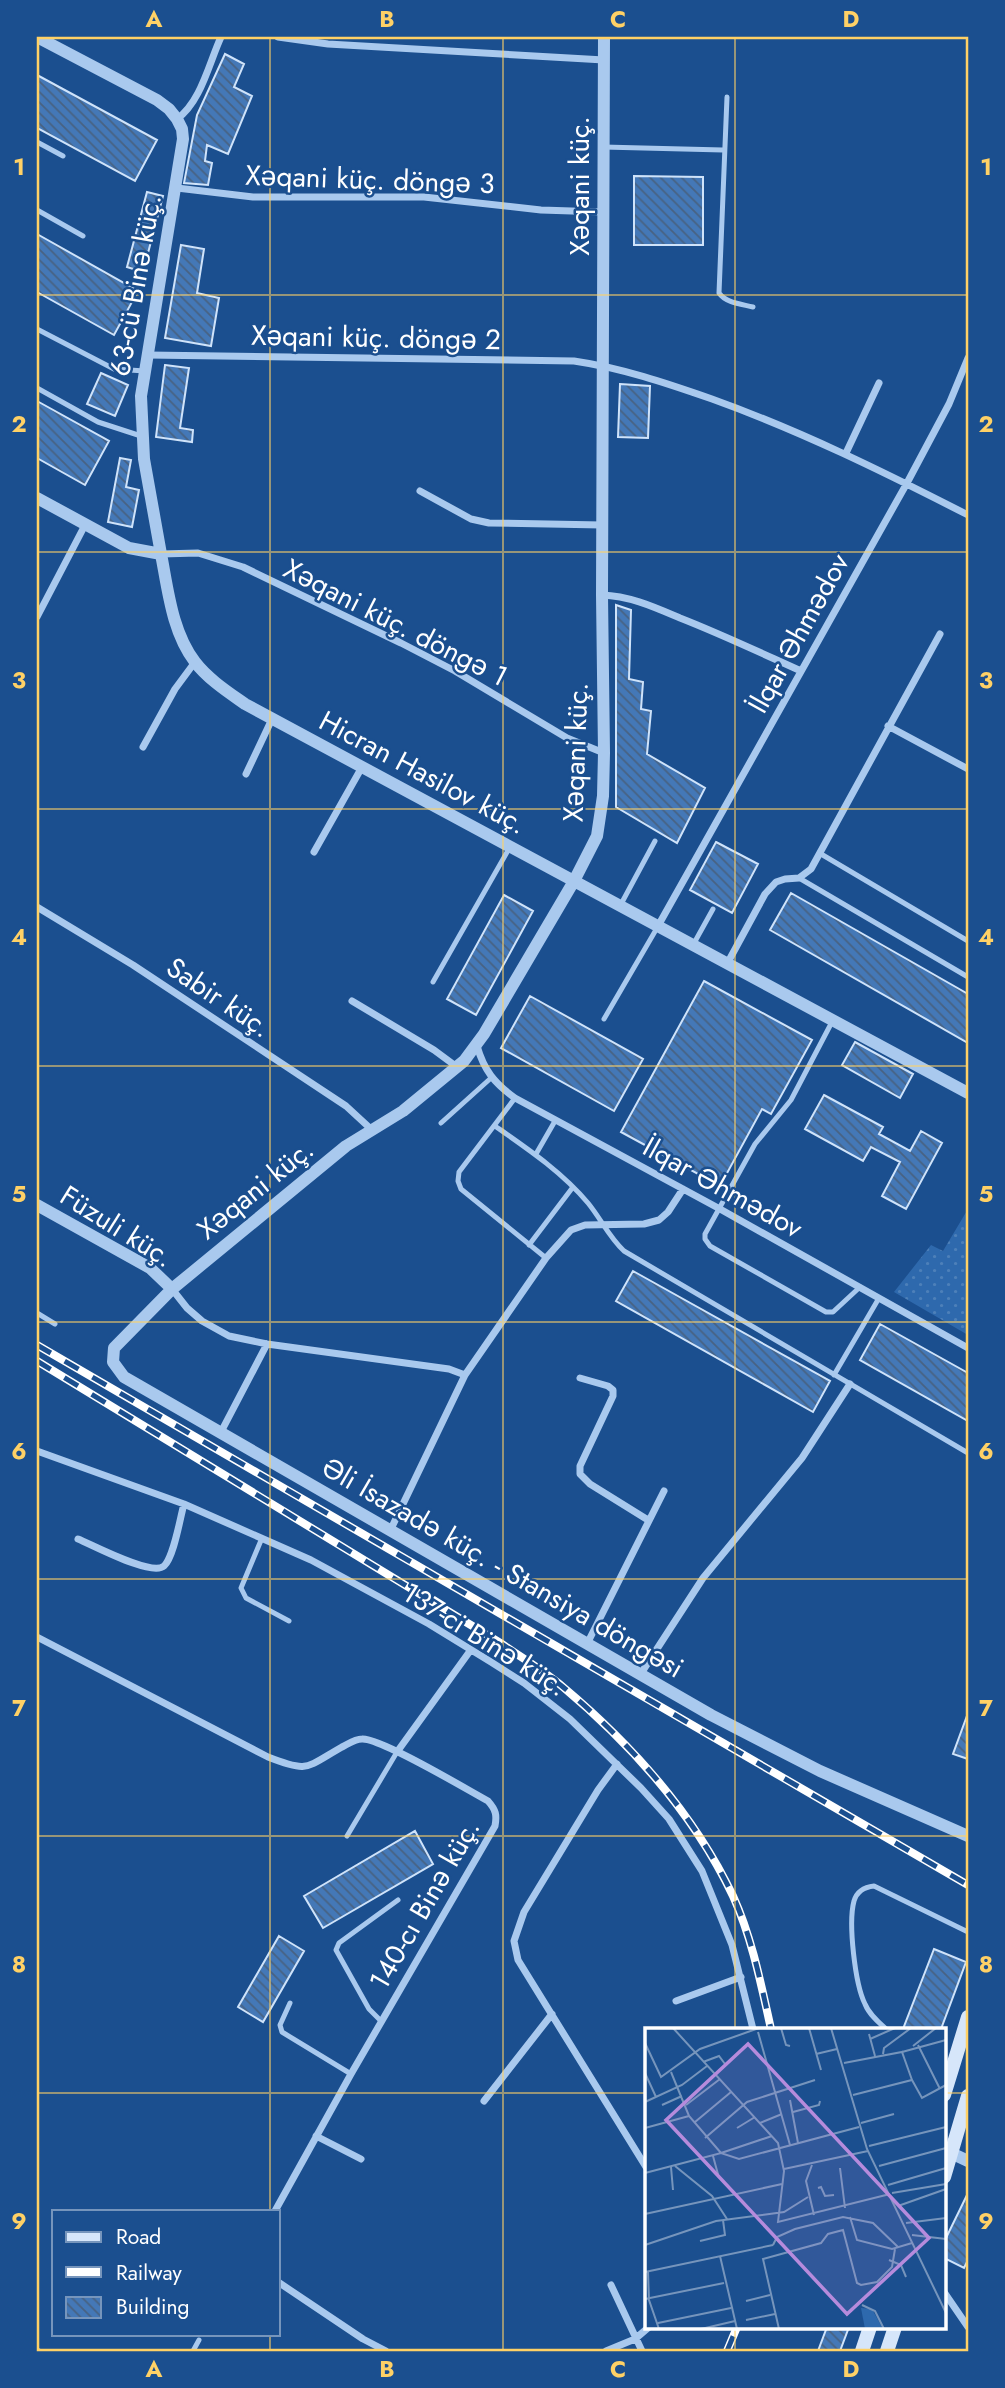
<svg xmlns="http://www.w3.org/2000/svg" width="1005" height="2388" viewBox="0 0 1005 2388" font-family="Jost,sans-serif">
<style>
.park{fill:url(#park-dots)}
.building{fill:url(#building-back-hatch);stroke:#cfe3fa;stroke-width:2}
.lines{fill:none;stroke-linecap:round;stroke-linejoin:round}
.service{stroke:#a9c9ee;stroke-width:5}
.minor{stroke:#a9c9ee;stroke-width:7}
.tertiary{stroke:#a9c9ee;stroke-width:12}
.secondary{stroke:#d6e6fa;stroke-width:14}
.rail-casing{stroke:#fff;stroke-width:8}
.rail{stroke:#1b4f8f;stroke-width:5;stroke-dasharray:16;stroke-linecap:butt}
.grid{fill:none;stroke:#ffd166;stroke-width:2;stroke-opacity:0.55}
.labels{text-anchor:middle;stroke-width:5;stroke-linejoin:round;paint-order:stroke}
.street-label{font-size:28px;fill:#fff;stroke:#1b4f8f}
.inset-road{fill:none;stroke:#7695bc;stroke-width:2}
.view{fill:#b68bdc;fill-opacity:0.15;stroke:#b68bdc;stroke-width:3.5}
.inset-edge{fill:none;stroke:#fff;stroke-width:3.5}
.neatline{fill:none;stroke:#ffd166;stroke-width:2.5}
.grid-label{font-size:23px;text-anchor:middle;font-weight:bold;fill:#ffd166}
</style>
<defs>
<pattern id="park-dots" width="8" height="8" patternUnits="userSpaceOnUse" patternTransform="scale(1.75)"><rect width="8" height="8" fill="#2e69ad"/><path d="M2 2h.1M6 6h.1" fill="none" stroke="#4d80b9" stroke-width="1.8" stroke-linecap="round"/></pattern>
<pattern id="building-back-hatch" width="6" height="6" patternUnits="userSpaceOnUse" patternTransform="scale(1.75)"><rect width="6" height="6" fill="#4478b7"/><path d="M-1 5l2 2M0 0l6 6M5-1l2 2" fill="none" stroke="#486282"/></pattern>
</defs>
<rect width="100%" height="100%" fill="#1b4f8f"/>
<path class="park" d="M968,1209V1335L894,1292L931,1245L943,1251Z"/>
<path class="building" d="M225,54L244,64L234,87L252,96L228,154L207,145L205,161L212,163L208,185L184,183L197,115Z
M37,75L157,140L135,181L37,128Z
M634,176L703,177V245H634Z
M147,192L163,196L143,272L127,267Z
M37,234L138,291L114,335L37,292Z
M181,245L204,249L197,293L219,298L211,346L165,338Z
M165,365L189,368L180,428L193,430L192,442L156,437Z
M101,373L128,385L115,416L87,404Z
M620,384L650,386L648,438L618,437Z
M37,401L109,441L85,485L37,458Z
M120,458L131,460L126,487L139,490L132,527L108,522Z
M616,605L631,610L629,679L643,682L641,709L651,711L647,754L705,788L677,843L616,807Z
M716,842L758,864L732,913L690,890Z
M791,893L968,994V1043L770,930Z
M504,895L533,911L476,1015L447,999Z
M704,981L812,1040L771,1114L762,1109L720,1186L621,1132Z
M530,996L643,1059L614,1111L501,1048Z
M855,1042L913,1074L900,1098L842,1065Z
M824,1095L883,1127L879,1134L910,1151L921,1131L942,1143L906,1209L882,1196L900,1162L871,1147L863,1161L805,1129Z
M633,1271L830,1381L813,1412L616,1301Z
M880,1324L968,1373V1421L860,1360Z
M968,1713V1759L953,1754Z
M415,1831L433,1864L323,1928L304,1896Z
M279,1936L304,1951L263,2022L238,2007Z
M934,1949L966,1962L941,2029H903Z
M968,2193V2260L964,2268L944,2258V2242Z
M827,2327H849L840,2351H818Z"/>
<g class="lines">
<path class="service" d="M727,97L719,293C726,303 741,304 753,307
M37,142L63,156
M603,147L723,150
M37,210L83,236
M37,329L114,369L145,371
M37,388L98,422L141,436
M821,854L968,941
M799,878L968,977
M620,906L655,841
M693,945L713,909
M433,982L510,847
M604,1019L657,928
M833,1020L791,1100L755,1144L705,1234V1239L710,1246L826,1312H833L860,1287
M515,1098L459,1172L458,1181L461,1189L546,1258
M441,1123L491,1078
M495,1126C528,1149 562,1172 588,1203C601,1219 609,1237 624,1251L968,1453
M536,1154L555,1121
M529,1245L573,1187
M37,1313L55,1324
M834,1375L879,1298
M262,1538L241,1588L246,1598L289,1621
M347,1836L397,1752
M290,2003L280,2025L282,2032L351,2074
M381,2021L369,2009L336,1950L339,1943L398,1900
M886,2029C878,2022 869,2014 865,2004C855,1984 848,1923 854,1901C857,1891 865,1887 874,1886L968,1932
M37,2350L39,2351
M193,2351L199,2340"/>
<path class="minor" d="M278,37L328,44L604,60
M177,119C201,102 209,63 221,37
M177,188L253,197H424L541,210L603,212
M148,355L574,361C622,368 666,383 712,399C801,431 884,472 968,515
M846,453L879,383
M420,491L471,519L489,523L602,525
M161,554L198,553L243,567L401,643L455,671L567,738L604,753
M602,595C630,596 654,607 680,618C721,634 761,653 801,671
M37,617L85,525
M888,726L968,769
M143,747L175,689L195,662
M246,774L272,719
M314,852L362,767
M37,907L133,965L346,1106L372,1130
M658,926L907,483L949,404L968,358
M727,964L765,894L776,882L785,879L799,878L811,869L940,634
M352,1001L434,1050L457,1067
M477,1046C484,1070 494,1083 515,1098L720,1209L968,1348
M172,1289L187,1308L202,1321L229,1336L267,1344L449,1369L465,1375
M580,1378L608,1386L613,1390V1396L580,1466V1474L590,1484L648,1520
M221,1432L267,1344
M37,1451L184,1504L311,1560L429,1624L491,1662L524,1683L570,1719L641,1788L669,1819L702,1871L732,1945L753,2029
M390,1531L465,1375L546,1258L571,1230L585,1225L644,1224L659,1220L668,1212L683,1189
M78,1539C93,1545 152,1577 164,1566C174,1557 180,1518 184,1504
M37,1637L268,1757C309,1773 305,1768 342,1747C348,1744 355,1739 362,1739C381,1738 466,1789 488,1801C496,1810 497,1815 495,1826L351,2074L275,2211
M587,1644L664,1491
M640,1675L703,1578L802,1458L850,1384
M397,1752L470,1651
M617,1764L598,1790L524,1912L514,1941L518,1960L646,2167
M676,2001L741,1977
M484,2101L552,2014
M316,2136L361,2159
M278,2282L363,2339L386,2351
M611,2285L642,2351
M944,2292L968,2327
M606,2351L635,2339L649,2327"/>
<path class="tertiary" d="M37,37L157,100L169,109L177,119L182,129L183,139L141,396L144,459L161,554
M604,37L602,595L604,753L603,796L597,836L574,881L484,1034L464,1061L403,1111L346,1146L172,1289L114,1348L113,1362L124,1377L711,1715L820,1771L968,1836
M37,498L129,548L161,554C168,590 172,632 195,662C208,679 228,692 245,704L968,1093
M37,1205L150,1268L172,1289
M951,2153L968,2161"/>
<path class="secondary" d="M944,2095L968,2017
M944,2177L968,2096
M862,2351L870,2327
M887,2351L895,2327"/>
<g class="rail-casing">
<path id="rail" d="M37,1345L968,1885
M37,1361L502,1644C522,1658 544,1671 563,1687C632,1745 694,1814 733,1896C752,1938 761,1984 771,2029
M727,2351L737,2327"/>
</g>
<use href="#rail" class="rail"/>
</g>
<path class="grid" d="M270,37V2211M503,37V2351M735,37V2029M37,295H968M37,552H968M37,809H968M37,1066H968M37,1322H968M37,1579H968M37,1836H968M37,2093H646M944,2093H968M735,2327V2351M270,2334V2351"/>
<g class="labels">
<g class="street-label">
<text transform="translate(370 179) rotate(2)" y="10">Xəqani küç. döngə 3</text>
<text transform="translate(579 186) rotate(-90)" y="10">Xəqani küç.</text>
<text transform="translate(135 285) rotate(-80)" y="10">63-cü Binə küç.</text>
<text transform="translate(376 337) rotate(1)" y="10">Xəqani küç. döngə 2</text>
<text transform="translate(396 622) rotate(27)" y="10">Xəqani küç. döngə 1</text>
<text transform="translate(798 633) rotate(-61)" y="10">İlqar Əhmədov</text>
<text transform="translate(575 752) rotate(-88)" y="10">Xəqani küç.</text>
<text transform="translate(423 772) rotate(28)" y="10">Hicran Hasilov küç.</text>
<text transform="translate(219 997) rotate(34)" y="10">Sabir küç.</text>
<text transform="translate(723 1187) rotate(29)" y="10">İlqar Əhmədov</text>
<text transform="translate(255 1189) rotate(-39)" y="10">Xəqani küç.</text>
<text transform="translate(117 1226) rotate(32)" y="10">Füzuli küç.</text>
<text transform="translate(503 1567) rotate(30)" y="10">Əli İsazadə küç. - Stansiya döngəsi</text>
<text transform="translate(485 1639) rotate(32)" y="10">137-ci Binə küç.</text>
<text transform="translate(424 1904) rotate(-60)" y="10">140-cı Binə küç.</text>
</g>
</g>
<g transform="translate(645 2028)">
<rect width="301" height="301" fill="#1b4f8f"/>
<path d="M216,280L227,281L238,301H220Z" fill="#2e69ad"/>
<path class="inset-road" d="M28,0L133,115L139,143L133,194L245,166M136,0L141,17L145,18M164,0L176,42M186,0L222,121L301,285M113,4L145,117M224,6L230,28M225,11L250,0M0,15L16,49L55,21L114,0M273,17L295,61M268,18L291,0M257,24L301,12M171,26L192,21M238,26L239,20L266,0M58,34L74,28L80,36M199,35L257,24L267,52M26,44L44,88L76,125L127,108M0,45L11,69M208,67L267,52L277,70L301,57M145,72L153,115M0,74L37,57L62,38M17,77L37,68M41,77L75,51M148,84L174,77L175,73M50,94L86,64M115,95L137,86M216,95L249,86M0,100L44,88M92,100L110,89M60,110L102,74L170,52M224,118L301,99M68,128L74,150M167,137L161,153L169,187M30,138L67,168L82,191M234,138L301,120M26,139L28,162M195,140L200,180M139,141L223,123M0,145L76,125L94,131L214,99M243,157L301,140M173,160L176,159L180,168L189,167M247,165L301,156M253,178L301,161M0,186L137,156M205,189L212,212L247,221L267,215M261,195L301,190M267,207L301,211M55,213L80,207L78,192M0,217L71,193L139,184L163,169M128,217L132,209L150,201L198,189L228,195L253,219M75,228L92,301M244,232L256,237L261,249M0,244L128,217M3,244L4,272L14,301M0,271L79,255M101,273L125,267M217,277L230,283L239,301M101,292L130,286M13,295L86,280M56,301L90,293M134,301L118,231L176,215L183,206L198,202L212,255L216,257L232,254L247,239L250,221"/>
<path class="view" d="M103,16L284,210L202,286L21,92Z"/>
<rect width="301" height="301" class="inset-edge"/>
</g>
<rect width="1005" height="2388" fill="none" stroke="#1b4f8f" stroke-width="77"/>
<rect x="52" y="2210" width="228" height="126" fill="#1b4f8f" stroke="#7695bc" stroke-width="2"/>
<rect x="66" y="2232" width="35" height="10" fill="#d6e6fa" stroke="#7695bc" stroke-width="2"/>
<text x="116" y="2244" font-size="21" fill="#ffffff">Road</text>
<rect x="66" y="2267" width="35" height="10" fill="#ffffff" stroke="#7695bc" stroke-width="2"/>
<text x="116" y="2280" font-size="21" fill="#ffffff">Railway</text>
<rect x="66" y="2297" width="35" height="21" fill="url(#building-back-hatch)" stroke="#7695bc" stroke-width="2"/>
<text x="116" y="2314" font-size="21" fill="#ffffff">Building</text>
<rect x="38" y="38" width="929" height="2312" class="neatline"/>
<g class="grid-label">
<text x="154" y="27">A</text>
<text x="387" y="27">B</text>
<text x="618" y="27">C</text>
<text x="851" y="27">D</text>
<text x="19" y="175">1</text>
<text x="986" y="175">1</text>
<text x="19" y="432">2</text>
<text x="986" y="432">2</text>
<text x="19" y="688">3</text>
<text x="986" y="688">3</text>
<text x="19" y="945">4</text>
<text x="986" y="945">4</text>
<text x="19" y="1202">5</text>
<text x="986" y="1202">5</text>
<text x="19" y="1459">6</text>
<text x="986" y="1459">6</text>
<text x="19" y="1716">7</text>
<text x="986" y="1716">7</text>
<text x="19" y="1972">8</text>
<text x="986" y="1972">8</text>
<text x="19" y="2229">9</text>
<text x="986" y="2229">9</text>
<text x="154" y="2377">A</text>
<text x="387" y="2377">B</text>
<text x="618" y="2377">C</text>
<text x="851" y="2377">D</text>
</g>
</svg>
